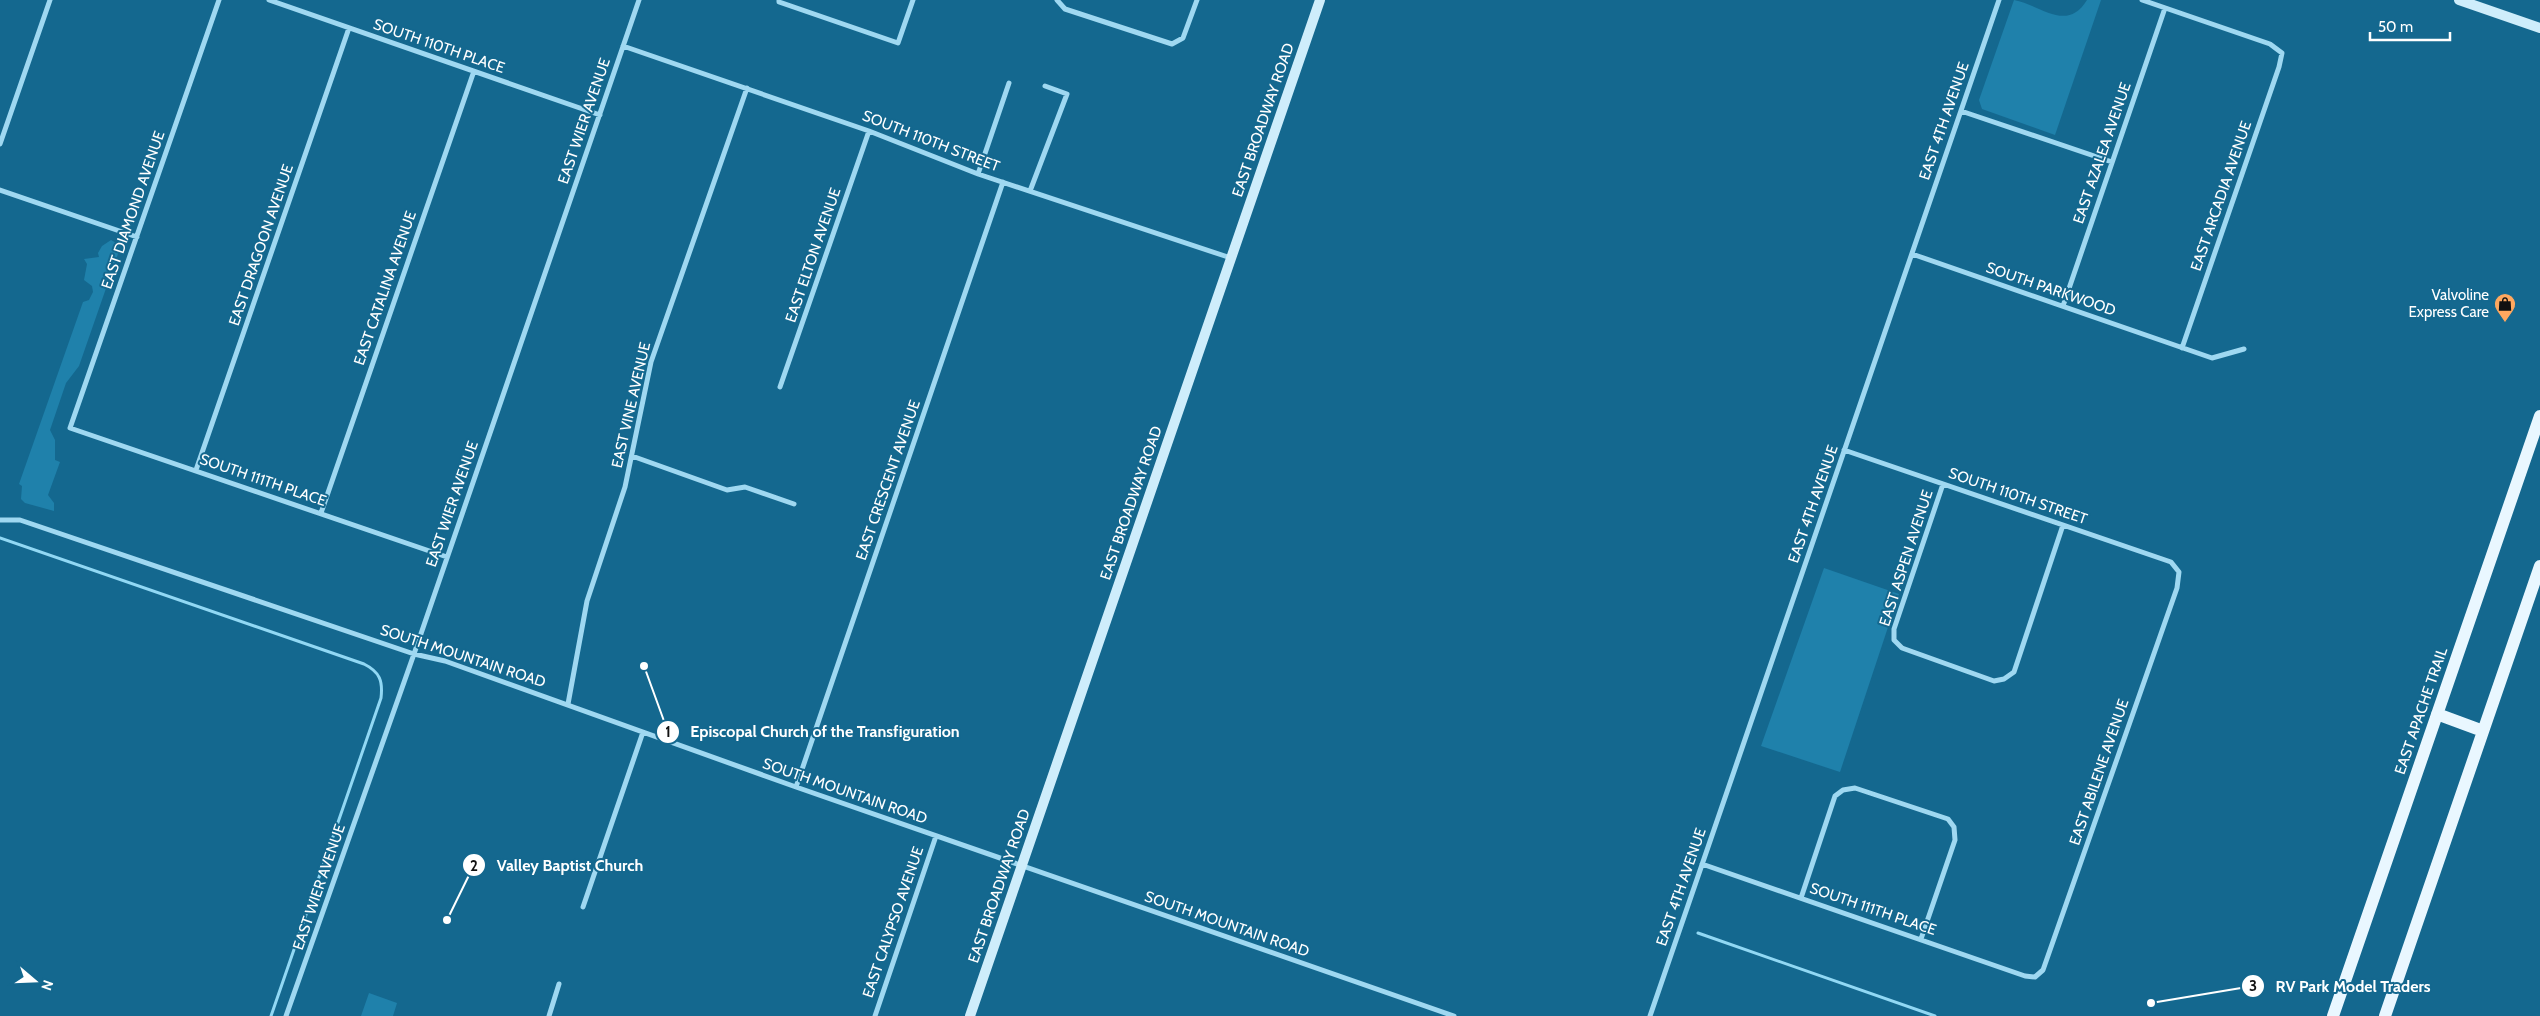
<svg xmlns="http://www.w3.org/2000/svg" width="2540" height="1016" viewBox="0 0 2540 1016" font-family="Cabin,sans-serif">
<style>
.green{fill:#1f81ab}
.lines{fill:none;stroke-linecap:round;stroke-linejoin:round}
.stream{stroke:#91d8f4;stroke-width:3}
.minor{stroke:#9fd8f1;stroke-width:5}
.secondary{stroke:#ceedfb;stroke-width:10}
.primary{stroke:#e9f7ff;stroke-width:12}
.labels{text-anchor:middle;stroke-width:4;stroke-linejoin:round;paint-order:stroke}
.street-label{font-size:15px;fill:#fff;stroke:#14688f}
.poi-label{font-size:15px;fill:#fff;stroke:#14688f;text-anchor:end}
.leader{fill:none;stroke:#fff;stroke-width:2}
.callout-dot{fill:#fff;stroke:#14688f;stroke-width:2}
.mark-label{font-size:15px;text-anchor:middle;font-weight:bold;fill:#111}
.callout-label{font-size:16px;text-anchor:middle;font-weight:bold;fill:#fff;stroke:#14688f;stroke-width:4;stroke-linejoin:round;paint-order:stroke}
</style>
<rect width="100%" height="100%" fill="#14688f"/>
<path class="green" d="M2014,0C2041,5 2067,33 2087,0H2101L2055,135L1982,109L1979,100Z
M111,240L118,244L119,251L79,366L66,383L50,430L55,440V460L60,462L48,495L54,503V511L25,503L21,499L22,486L19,484L83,302L89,300L93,292L92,286L84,280L87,264L84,259L99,257L98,253L102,246Z
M1824,568L1899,594L1840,772L1761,746Z
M369,993L397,1003L393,1016H361Z"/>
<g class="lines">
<path class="stream" d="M0,538L364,664C380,672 383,681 381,698L271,1016
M1698,933L1935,1016"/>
<path class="minor" d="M219,0L70,428L447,557
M269,0L600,115
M779,0V2L898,43L913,0
M1057,0L1065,9L1172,44L1183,38L1197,0
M2142,0L2270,44L2282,53L2279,67L2182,348
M623,46L869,131L978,174L1231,258
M1961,111L2112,162
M0,144L50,0
M978,174L1009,83
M0,190L137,237
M1030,191L1067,94L1045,86
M1912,254L2212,358L2244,349
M2063,306L2165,8
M780,387L869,131
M632,456L727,490L745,487L794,504
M196,470L349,28
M1943,484L1894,629V640L1902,648L1994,681L2004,679L2014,672L2063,525
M321,513L474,71
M0,520H20L414,654L445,661L796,787L1454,1016
M568,704L587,601L625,487L651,362L747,88
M796,787L1003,182
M1702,864L2025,976L2035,977L2043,970L2177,588L2179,572L2171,562L1844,450
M1801,898L1835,796L1843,790L1855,788L1948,819L1954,827L1955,840L1921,939
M583,907L643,732
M286,1016L414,654L639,0
M549,1016L559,984
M875,1016L936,836
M1650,1016L1999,0"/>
<path class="secondary" d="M2459,0L2540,28
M970,1016L1320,0"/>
<path class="primary" d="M2437,714L2483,731
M2333,1016L2540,416
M2385,1016L2540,566"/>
</g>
<defs>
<g id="shop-pin" transform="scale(1.125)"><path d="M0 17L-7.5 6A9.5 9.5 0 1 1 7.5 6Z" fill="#ffa85f" stroke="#14688f"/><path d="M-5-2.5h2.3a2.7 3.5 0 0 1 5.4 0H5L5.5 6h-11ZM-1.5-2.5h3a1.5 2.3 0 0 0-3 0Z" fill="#111"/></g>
</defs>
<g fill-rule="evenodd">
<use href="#shop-pin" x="2505" y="304"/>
</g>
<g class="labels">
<g class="street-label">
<text transform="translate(439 46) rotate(19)" y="5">SOUTH 110TH PLACE</text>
<text transform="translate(1263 120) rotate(-71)" y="5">EAST BROADWAY ROAD</text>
<text transform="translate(584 121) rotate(-71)" y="5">EAST WIER AVENUE</text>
<text transform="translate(1944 121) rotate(-71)" y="5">EAST 4TH AVENUE</text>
<text transform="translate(931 141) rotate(21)" y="5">SOUTH 110TH STREET</text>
<text transform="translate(2102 153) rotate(-71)" y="5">EAST AZALEA AVENUE</text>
<text transform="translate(2221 196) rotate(-71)" y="5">EAST ARCADIA AVENUE</text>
<text transform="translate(133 210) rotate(-71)" y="5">EAST DIAMOND AVENUE</text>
<text transform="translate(261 245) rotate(-71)" y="5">EAST DRAGOON AVENUE</text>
<text transform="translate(813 255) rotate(-71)" y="5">EAST ELTON AVENUE</text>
<text transform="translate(385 288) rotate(-71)" y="5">EAST CATALINA AVENUE</text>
<text transform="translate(2051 289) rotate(19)" y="5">SOUTH PARKWOOD</text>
<text transform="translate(631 405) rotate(-77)" y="5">EAST VINE AVENUE</text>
<text transform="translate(263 480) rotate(19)" y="5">SOUTH 111TH PLACE</text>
<text transform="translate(888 480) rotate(-71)" y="5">EAST CRESCENT AVENUE</text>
<text transform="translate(2018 496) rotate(19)" y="5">SOUTH 110TH STREET</text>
<text transform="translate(1131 503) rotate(-71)" y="5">EAST BROADWAY ROAD</text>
<text transform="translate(452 504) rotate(-71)" y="5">EAST WIER AVENUE</text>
<text transform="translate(1813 504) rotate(-71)" y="5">EAST 4TH AVENUE</text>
<text transform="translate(1906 558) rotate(-72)" y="5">EAST ASPEN AVENUE</text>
<text transform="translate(463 656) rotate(18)" y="5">SOUTH MOUNTAIN ROAD</text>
<text transform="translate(2421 711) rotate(-71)" y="5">EAST APACHE TRAIL</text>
<text transform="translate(2099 772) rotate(-71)" y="5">EAST ABILENE AVENUE</text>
<text transform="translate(845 791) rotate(19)" y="5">SOUTH MOUNTAIN ROAD</text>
<text transform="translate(999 886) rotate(-71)" y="5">EAST BROADWAY ROAD</text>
<text transform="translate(319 887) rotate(-71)" y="5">EAST WIER AVENUE</text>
<text transform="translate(1681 887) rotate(-71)" y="5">EAST 4TH AVENUE</text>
<text transform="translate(1873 909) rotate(19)" y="5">SOUTH 111TH PLACE</text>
<text transform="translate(893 922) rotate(-71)" y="5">EAST CALYPSO AVENUE</text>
<text transform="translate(1227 924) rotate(19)" y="5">SOUTH MOUNTAIN ROAD</text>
</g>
<g class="poi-label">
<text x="2489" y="300">Valvoline<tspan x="2489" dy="17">Express Care</tspan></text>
</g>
</g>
<path class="leader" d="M644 666L668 732M447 920L474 865M2151 1003L2253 986"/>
<g class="callout-dot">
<circle cx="644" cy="666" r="5"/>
<circle cx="447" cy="920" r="5"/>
<circle cx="2151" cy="1003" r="5"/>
<circle cx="668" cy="732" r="12"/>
<circle cx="474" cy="865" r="12"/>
<circle cx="2253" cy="986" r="12"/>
</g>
<g class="mark-label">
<text x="668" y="737">1</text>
<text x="474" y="871">2</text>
<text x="2253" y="991">3</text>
</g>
<g class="callout-label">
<text x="825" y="737">Episcopal Church of the Transfiguration</text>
<text x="570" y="871">Valley Baptist Church</text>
<text x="2353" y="992">RV Park Model Traders</text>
</g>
<g transform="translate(35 981) rotate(109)" stroke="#14688f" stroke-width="4" paint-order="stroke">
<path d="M0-4L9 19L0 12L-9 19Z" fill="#ffffff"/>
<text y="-8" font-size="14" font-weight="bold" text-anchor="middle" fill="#ffffff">N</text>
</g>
<path d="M2370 32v8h80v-8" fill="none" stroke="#ffffff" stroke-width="2.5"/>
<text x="2378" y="32" font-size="15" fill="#ffffff" stroke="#14688f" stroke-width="4" paint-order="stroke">50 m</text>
</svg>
